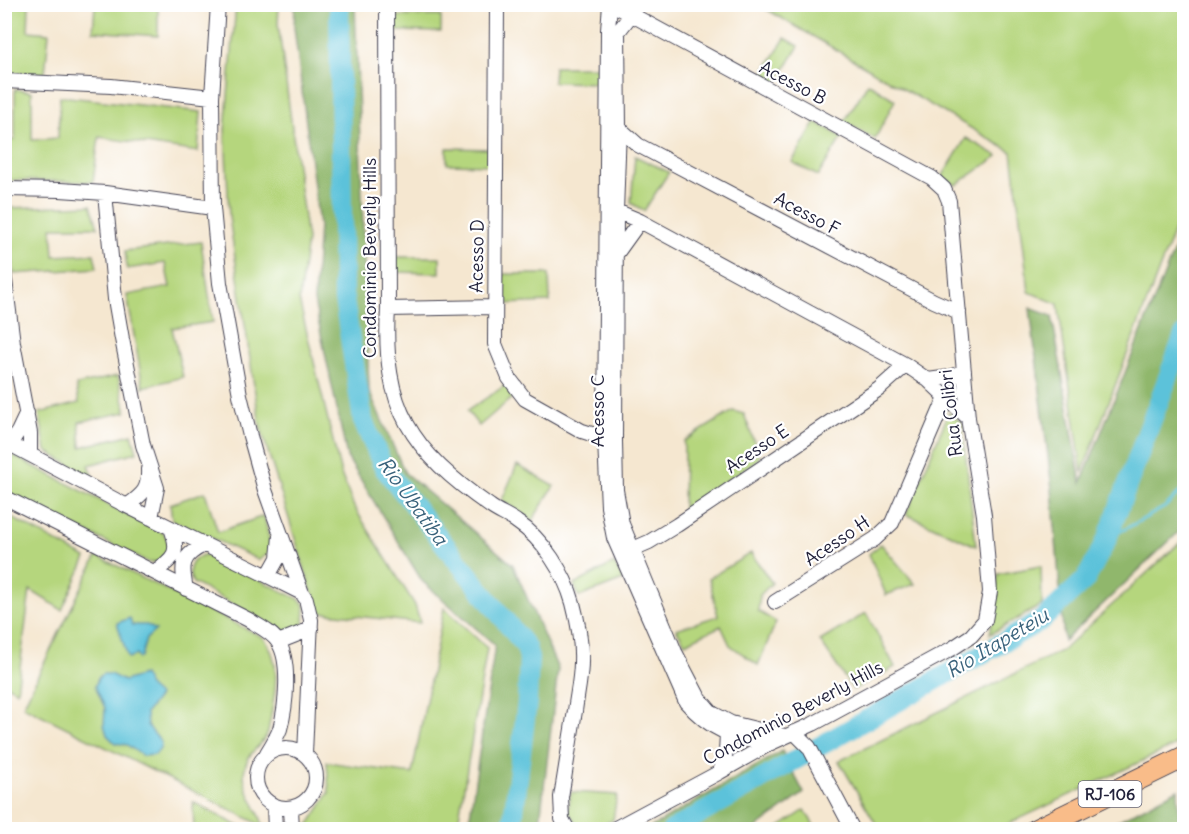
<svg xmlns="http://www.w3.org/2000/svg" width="1189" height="834" viewBox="0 0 1189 834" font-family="Delius,sans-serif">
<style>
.green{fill:#b5d67d;stroke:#6c7c5c;stroke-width:1.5}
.forest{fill:#90b76c;stroke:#596c54;stroke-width:1.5}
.water{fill:#5cc2da;stroke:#3f728a;stroke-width:1.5}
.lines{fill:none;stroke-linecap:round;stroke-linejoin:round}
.stream{stroke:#5cc2da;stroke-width:3}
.river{stroke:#5cc2da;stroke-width:20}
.minor-casing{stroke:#424051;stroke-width:16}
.highway-casing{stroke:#424051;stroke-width:23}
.minor{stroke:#fff;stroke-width:14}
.highway{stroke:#f9bc89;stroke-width:21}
.labels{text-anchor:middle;stroke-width:4.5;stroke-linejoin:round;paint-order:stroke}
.shield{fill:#fff;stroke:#646476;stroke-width:1.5}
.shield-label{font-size:16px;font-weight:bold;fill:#22223b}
.street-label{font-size:18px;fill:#22223b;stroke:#fff}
.water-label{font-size:20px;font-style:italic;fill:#39627b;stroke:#fff}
</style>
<rect width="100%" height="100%" fill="#fff"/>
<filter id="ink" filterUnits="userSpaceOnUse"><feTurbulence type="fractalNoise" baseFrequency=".0167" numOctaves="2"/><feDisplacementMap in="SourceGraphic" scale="12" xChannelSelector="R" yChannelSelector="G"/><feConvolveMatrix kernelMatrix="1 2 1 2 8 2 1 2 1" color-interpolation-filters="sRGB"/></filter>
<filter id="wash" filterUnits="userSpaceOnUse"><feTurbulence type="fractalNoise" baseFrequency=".008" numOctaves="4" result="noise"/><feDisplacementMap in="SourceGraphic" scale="24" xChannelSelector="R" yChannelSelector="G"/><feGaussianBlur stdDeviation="1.35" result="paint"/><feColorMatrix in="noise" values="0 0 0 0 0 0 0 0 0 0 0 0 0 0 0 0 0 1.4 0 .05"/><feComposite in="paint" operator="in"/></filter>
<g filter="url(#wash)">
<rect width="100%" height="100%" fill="#f5e7d0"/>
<path class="green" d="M9,5H29L28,31L49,33L45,73L5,74V34H10Z
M95,5H158V36L93,31Z
M236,5H279L278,23L307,240L299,300L341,474L354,507L415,605L420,623L318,612L260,426L229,217L225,130Z
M759,5H1184V204L1082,473L1058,304L1029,292L1012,152Z
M395,16H441V32L395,31Z
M785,38L799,46L775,85L761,77Z
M554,67H600L599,83L553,82Z
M868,83L895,100L875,139L844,122Z
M15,89L32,92V140L58,138L60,96L201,112L198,152L99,137L93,182L5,180V139L15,140Z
M816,122L842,137L818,176L792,162Z
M966,138L998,156L956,185L942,177Z
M447,148L493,149V165L447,164Z
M635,156L669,172L644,211L631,203Z
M91,205L98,227H52L54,256L94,254L97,268L14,274L7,208Z
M201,242L213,322L172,328L183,377L143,387L127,295L170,287L165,263L127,269L125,251Z
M394,257H440V273L394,272Z
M503,274H549L550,302L503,304Z
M118,376L126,412L79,422L81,447L132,434L137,452L89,465L94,479L46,451L39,413L79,403L76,385Z
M506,385L514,396L479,426L467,411Z
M733,411L744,414L760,458L683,511L684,441Z
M949,412L962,423L976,546L906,514Z
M4,451L162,532C174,544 167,562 150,563L5,493Z
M517,465L554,486L532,521L502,500Z
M205,492L218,532L264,516L272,551L259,560L172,520L170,504Z
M5,514L86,558L62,610L30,590L17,691L5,684Z
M1184,539V734L1174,746L998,829H879L839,761L1063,650Z
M881,544L915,584L886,595L869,554Z
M751,553L772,583L760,595L758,611L776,622L758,665L730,645L721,626L685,643L676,629L718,616L709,578Z
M203,555H208L299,599L305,605L304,625L285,632L193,583C186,571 190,560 203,555Z
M97,556L263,637C285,664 273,701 268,732C264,743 254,748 248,759C235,785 258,802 263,826L23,706Z
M614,563L623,580L579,597L574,585Z
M1041,566L1042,605L990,634L998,574Z
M444,608L487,648L457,829H306L329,793L327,762L412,774Z
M866,613L895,667L853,690L820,641Z
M571,792L617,795L613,820L594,829L580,828L568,811Z
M193,802L244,829H194Z
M805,810L816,829H777Z"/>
<path class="forest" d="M295,5H355L369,391L405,473L513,565L558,669L539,829H468L495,645L422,581L347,457L314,301L319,226L294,27Z
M1184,225V527L1064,641L1052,489L1030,308L1052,316L1081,483Z
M782,751L804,793L755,829H648Z
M1178,789L1179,815H1184V829H1103Z"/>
<path class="water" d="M130,618L132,625H147L156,630L146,639L141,657L138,658L137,655L128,658L117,623Z
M103,674H110L124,681L143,675L150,688L159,696L146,713L147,725L161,742L160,749L155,755L143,756L127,745L115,743L107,735L104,725L105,708L95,686L98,678Z"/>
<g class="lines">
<path class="stream" d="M1107,539L1165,507L1184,488"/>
<path class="river" d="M339,4L343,293L363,421L384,468L526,647L529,658L527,702L513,820L510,830
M672,830L1042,620L1086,579L1107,539L1184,335"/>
</g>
</g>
<g filter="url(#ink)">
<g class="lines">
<g class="minor-casing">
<path id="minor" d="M218,4L212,97L213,208L220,283L240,395L250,436L265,490L302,593
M387,4L388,309C382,408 411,451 490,506C498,512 509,516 517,522C543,539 565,574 573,603C578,622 582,642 581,662C581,678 577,695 575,711C570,740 566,768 561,797L562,819L568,830
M497,4L495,344L509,378L525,399L582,431L614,441
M610,4L608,30L605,440L608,507L614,538L686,702C710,730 733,738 769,744
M612,4L932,178L944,189L949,201L968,418L984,515L990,592L985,620L971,636L953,648L813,724L769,744L720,772L612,830
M631,15L618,32L619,128L616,211L615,441L616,490L622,524L675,652L699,698L712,713L731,723L785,736
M4,81L111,86L212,97
M613,127L619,128L638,145L934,301L959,312
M4,189L60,190L105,193L213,208
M105,193L115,299L122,339L143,445L157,488L151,518
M608,211H616L640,221L906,365L928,380L950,377L964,371
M617,253L640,221
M4,272L13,343L30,433V454
M388,309L494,307
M928,380L968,418
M4,441L127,506L302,593L306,599L311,620L305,754
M10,444L18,432L27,413
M4,497L249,620C258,626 272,632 278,642C291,661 286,707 280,729C277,737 272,745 267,753
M127,506C143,494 149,490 148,469
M626,552L649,542L677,525L879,389L906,365
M154,572C175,558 180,552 171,528
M268,576L278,558L280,536
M186,589C181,565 181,556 204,545
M775,602L875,539L892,523L946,397
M278,642L311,629
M794,732L809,747L853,830
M256 778a30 30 0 1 1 60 0a30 30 0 1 1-60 0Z
M720,772L726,752L727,734
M274,806L275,830
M291,808L292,830"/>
</g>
<g class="highway-casing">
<path id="highway" d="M1035,830L1184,757"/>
</g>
<use href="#minor" class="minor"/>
<use href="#highway" class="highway"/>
</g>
</g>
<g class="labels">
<rect class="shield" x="1078.5" y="781" width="63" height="26" rx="4.5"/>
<g class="shield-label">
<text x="1110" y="800">RJ-106</text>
</g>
<g class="street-label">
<text transform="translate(793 83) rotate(28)" y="6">Acesso B</text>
<text transform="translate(807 214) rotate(28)" y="6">Acesso F</text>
<text transform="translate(477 256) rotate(-89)" y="6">Acesso D</text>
<text transform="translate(370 258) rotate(-90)" y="6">Condominio Beverly Hills</text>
<text transform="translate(598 411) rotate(-90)" y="6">Acesso C</text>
<text transform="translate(951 413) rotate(-97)" y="6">Rua Colibri</text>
<text transform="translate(757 449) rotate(-34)" y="6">Acesso E</text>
<text transform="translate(837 541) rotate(-34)" y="6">Acesso H</text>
<text transform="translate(793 713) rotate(-28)" y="6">Condominio Beverly Hills</text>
</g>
<g class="water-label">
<text transform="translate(413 501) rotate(54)" y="7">Rio Ubatiba</text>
<text transform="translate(997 643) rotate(-31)" y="7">Rio Itapeteiu</text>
</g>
</g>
<rect width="1189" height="834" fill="none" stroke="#fff" stroke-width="24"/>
</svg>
